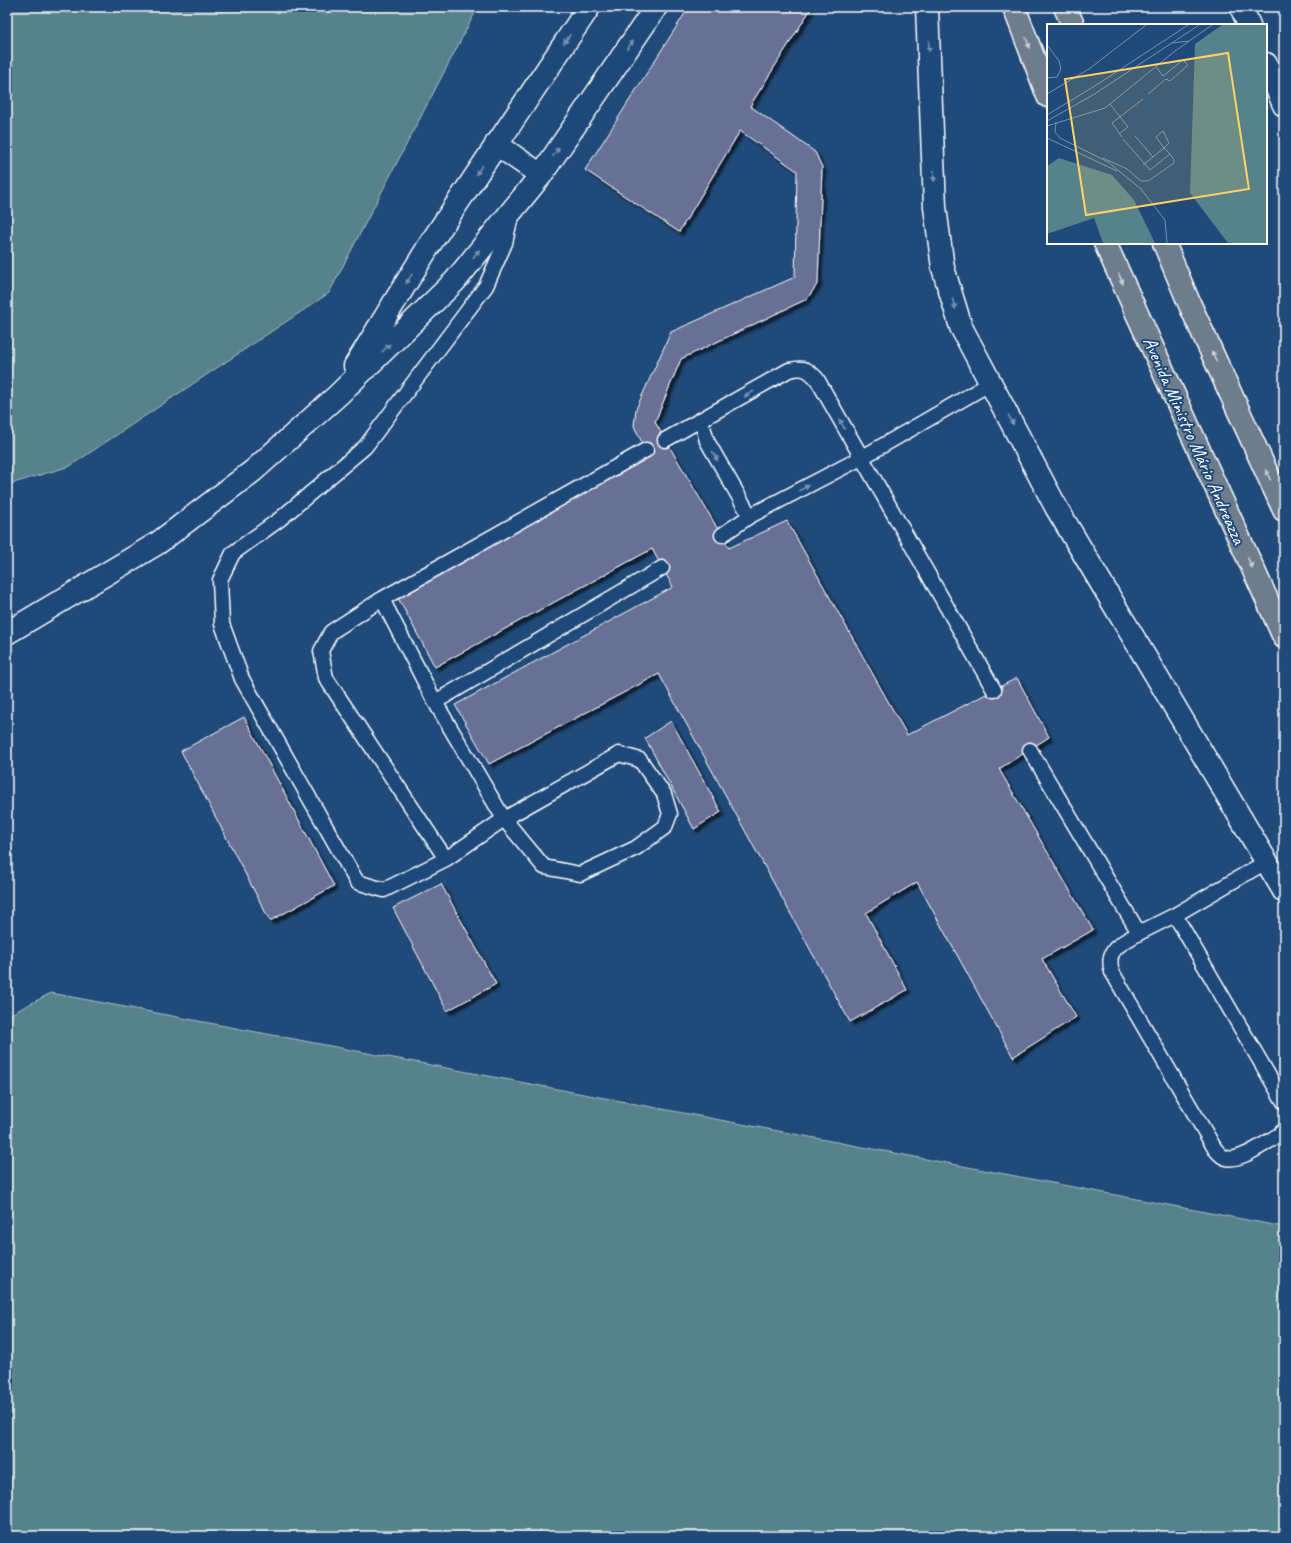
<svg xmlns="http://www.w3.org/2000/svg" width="1291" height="1543" viewBox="0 0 1291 1543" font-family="Caveat,sans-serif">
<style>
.green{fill:#55828b;stroke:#aac0c5}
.building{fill:#687096;stroke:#fff;filter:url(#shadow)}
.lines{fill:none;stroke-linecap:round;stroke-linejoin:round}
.lane-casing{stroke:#fff;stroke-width:17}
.secondary-casing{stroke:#fff;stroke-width:25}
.primary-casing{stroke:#fff;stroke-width:25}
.lane{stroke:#1f4a7a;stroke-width:14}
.secondary{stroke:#1f4a7a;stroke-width:22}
.primary{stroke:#6d7d8c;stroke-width:22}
.oneway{fill:#7992af}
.oneway2{fill:#ccd2d7}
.labels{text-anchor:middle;stroke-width:4;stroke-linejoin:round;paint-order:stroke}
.street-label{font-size:19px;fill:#fff;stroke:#1f4a7a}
.inset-road{fill:none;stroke:#7992af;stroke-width:1}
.view{fill:#ffd166;fill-opacity:0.15;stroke:#ffd166;stroke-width:2}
.inset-edge{fill:none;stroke:#fff;stroke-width:2}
</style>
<defs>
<filter id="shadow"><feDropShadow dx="3.5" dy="3.5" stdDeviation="1" flood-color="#0009"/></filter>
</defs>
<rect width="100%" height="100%" fill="#1f4a7a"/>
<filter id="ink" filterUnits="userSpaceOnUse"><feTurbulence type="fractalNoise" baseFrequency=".025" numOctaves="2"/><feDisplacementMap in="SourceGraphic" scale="8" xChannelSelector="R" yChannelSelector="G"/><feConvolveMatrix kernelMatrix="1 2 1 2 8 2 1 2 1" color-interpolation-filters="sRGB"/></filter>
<g filter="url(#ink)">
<path class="green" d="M7,7H478L329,293L70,466L7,485Z
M51,993L1284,1227V1536H7V1016Z"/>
<path class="building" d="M689,7H812L750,106L815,152L822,167L818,283L807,299L681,359L655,422L729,548L787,521L907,735L1017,678L1049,737L999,769L1093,930L1042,959L1076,1017L1013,1057L917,882L866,913L907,990L850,1022L659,674L489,764L455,705L673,587L652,549L435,667L398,598L649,457L634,426L636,409L671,332L795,277L797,171L740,131L679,232L585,170Z
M244,717L334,886L270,921L181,751Z
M671,721L721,812L694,829L645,738Z
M441,884L496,984L447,1011L393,908Z"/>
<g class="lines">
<g class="lane-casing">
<path id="lane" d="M700,421L704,430L707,441L750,516L861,458L991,383
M665,440L789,370C803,367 807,368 817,379L994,690
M722,535L750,516
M382,599L435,702L504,819L544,867L580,874L636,848L665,827L670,814L664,794L640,760L619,754L504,819L446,859L384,890L357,882L242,679L222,624L220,580L233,553L280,519L365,447L486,286L505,243L511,216
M435,702L662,568
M1030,750L1139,933C1121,944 1105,948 1112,972L1215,1149C1217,1151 1219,1154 1222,1156C1236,1166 1266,1142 1279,1135L1284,1130
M446,859L326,678L321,651L331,632L382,599L646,450
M1266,862L1175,915L1284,1102
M1139,933L1175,915"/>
</g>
<g class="secondary-casing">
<path id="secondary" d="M927,7L935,207L943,268L961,327L1056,507L1284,891
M1241,7L1249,25
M1266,64L1284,105
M496,144L541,175
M355,366L432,241L589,7
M7,633L158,543L253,471L338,395L455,281L541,175L656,7"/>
</g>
<g class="primary-casing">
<path id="primary" d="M1014,7L1048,96
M1065,7L1073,25
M1105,243L1284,637
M1164,243L1190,305L1284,510"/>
</g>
<use href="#lane" class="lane"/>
<use href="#secondary" class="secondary"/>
<use href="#primary" class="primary"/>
</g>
<defs><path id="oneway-solid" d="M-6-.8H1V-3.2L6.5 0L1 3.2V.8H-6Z"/></defs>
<g class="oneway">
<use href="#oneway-solid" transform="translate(567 39) rotate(125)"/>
<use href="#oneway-solid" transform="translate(630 45) rotate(-55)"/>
<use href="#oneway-solid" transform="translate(929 46) rotate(88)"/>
<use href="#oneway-solid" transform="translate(556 152) rotate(-55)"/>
<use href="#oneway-solid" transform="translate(479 170) rotate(123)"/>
<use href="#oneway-solid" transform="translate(934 176) rotate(88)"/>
<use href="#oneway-solid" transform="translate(476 254) rotate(-51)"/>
<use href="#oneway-solid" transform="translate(409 279) rotate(122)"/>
<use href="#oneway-solid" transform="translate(954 304) rotate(73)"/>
<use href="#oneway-solid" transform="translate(386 348) rotate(-44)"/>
<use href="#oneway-solid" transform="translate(749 394) rotate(150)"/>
<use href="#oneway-solid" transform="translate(1011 420) rotate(62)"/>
<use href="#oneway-solid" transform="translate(842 424) rotate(-119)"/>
<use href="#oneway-solid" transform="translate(715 456) rotate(60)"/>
<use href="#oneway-solid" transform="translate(804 488) rotate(-27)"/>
</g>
<g class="oneway2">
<use href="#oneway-solid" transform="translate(1028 43) rotate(69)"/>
<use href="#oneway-solid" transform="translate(1121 279) rotate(66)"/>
<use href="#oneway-solid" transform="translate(1214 356) rotate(-115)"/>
<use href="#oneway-solid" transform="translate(1268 475) rotate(-115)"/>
<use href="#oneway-solid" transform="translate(1250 563) rotate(66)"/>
</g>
</g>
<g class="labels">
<g class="street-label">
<text transform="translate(1195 440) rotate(66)" y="7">Avenida Ministro Mário Andreazza</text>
</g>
</g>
<g transform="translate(1047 24)">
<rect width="220" height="220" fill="#1f4a7a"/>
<path d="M175,1H220V219H181L143,169L148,20ZM12,134L65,151L87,176L108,219H56L47,194L0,210V142Z" fill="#55828b"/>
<path class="inset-road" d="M0,9V24M125,19L142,17M0,54L10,53L14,45L12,37L1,22M0,70L42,45L99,1M101,70L119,55L123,57L141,41L136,36L116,52L109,43M63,80L81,103L72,110M0,91L51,60L141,1M0,97L46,71L152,1M9,98L8,108L13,114L61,138L94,165L118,196L120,219M0,102L58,84L128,27L165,1M88,112L106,133M75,113L65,99L96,75M0,114L70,147M76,115L103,146L123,130M56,134L80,145L94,157H101L127,139V136L123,130L117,124L109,113L116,107L122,119L117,124L96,141"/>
<path class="view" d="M181,29L202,165L39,191L18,55Z"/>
<rect width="220" height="220" class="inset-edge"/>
</g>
<rect width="1291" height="1543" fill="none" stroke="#1f4a7a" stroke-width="24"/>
<rect x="12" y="12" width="1267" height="1519" fill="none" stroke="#fff" stroke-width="1.5" filter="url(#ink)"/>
</svg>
